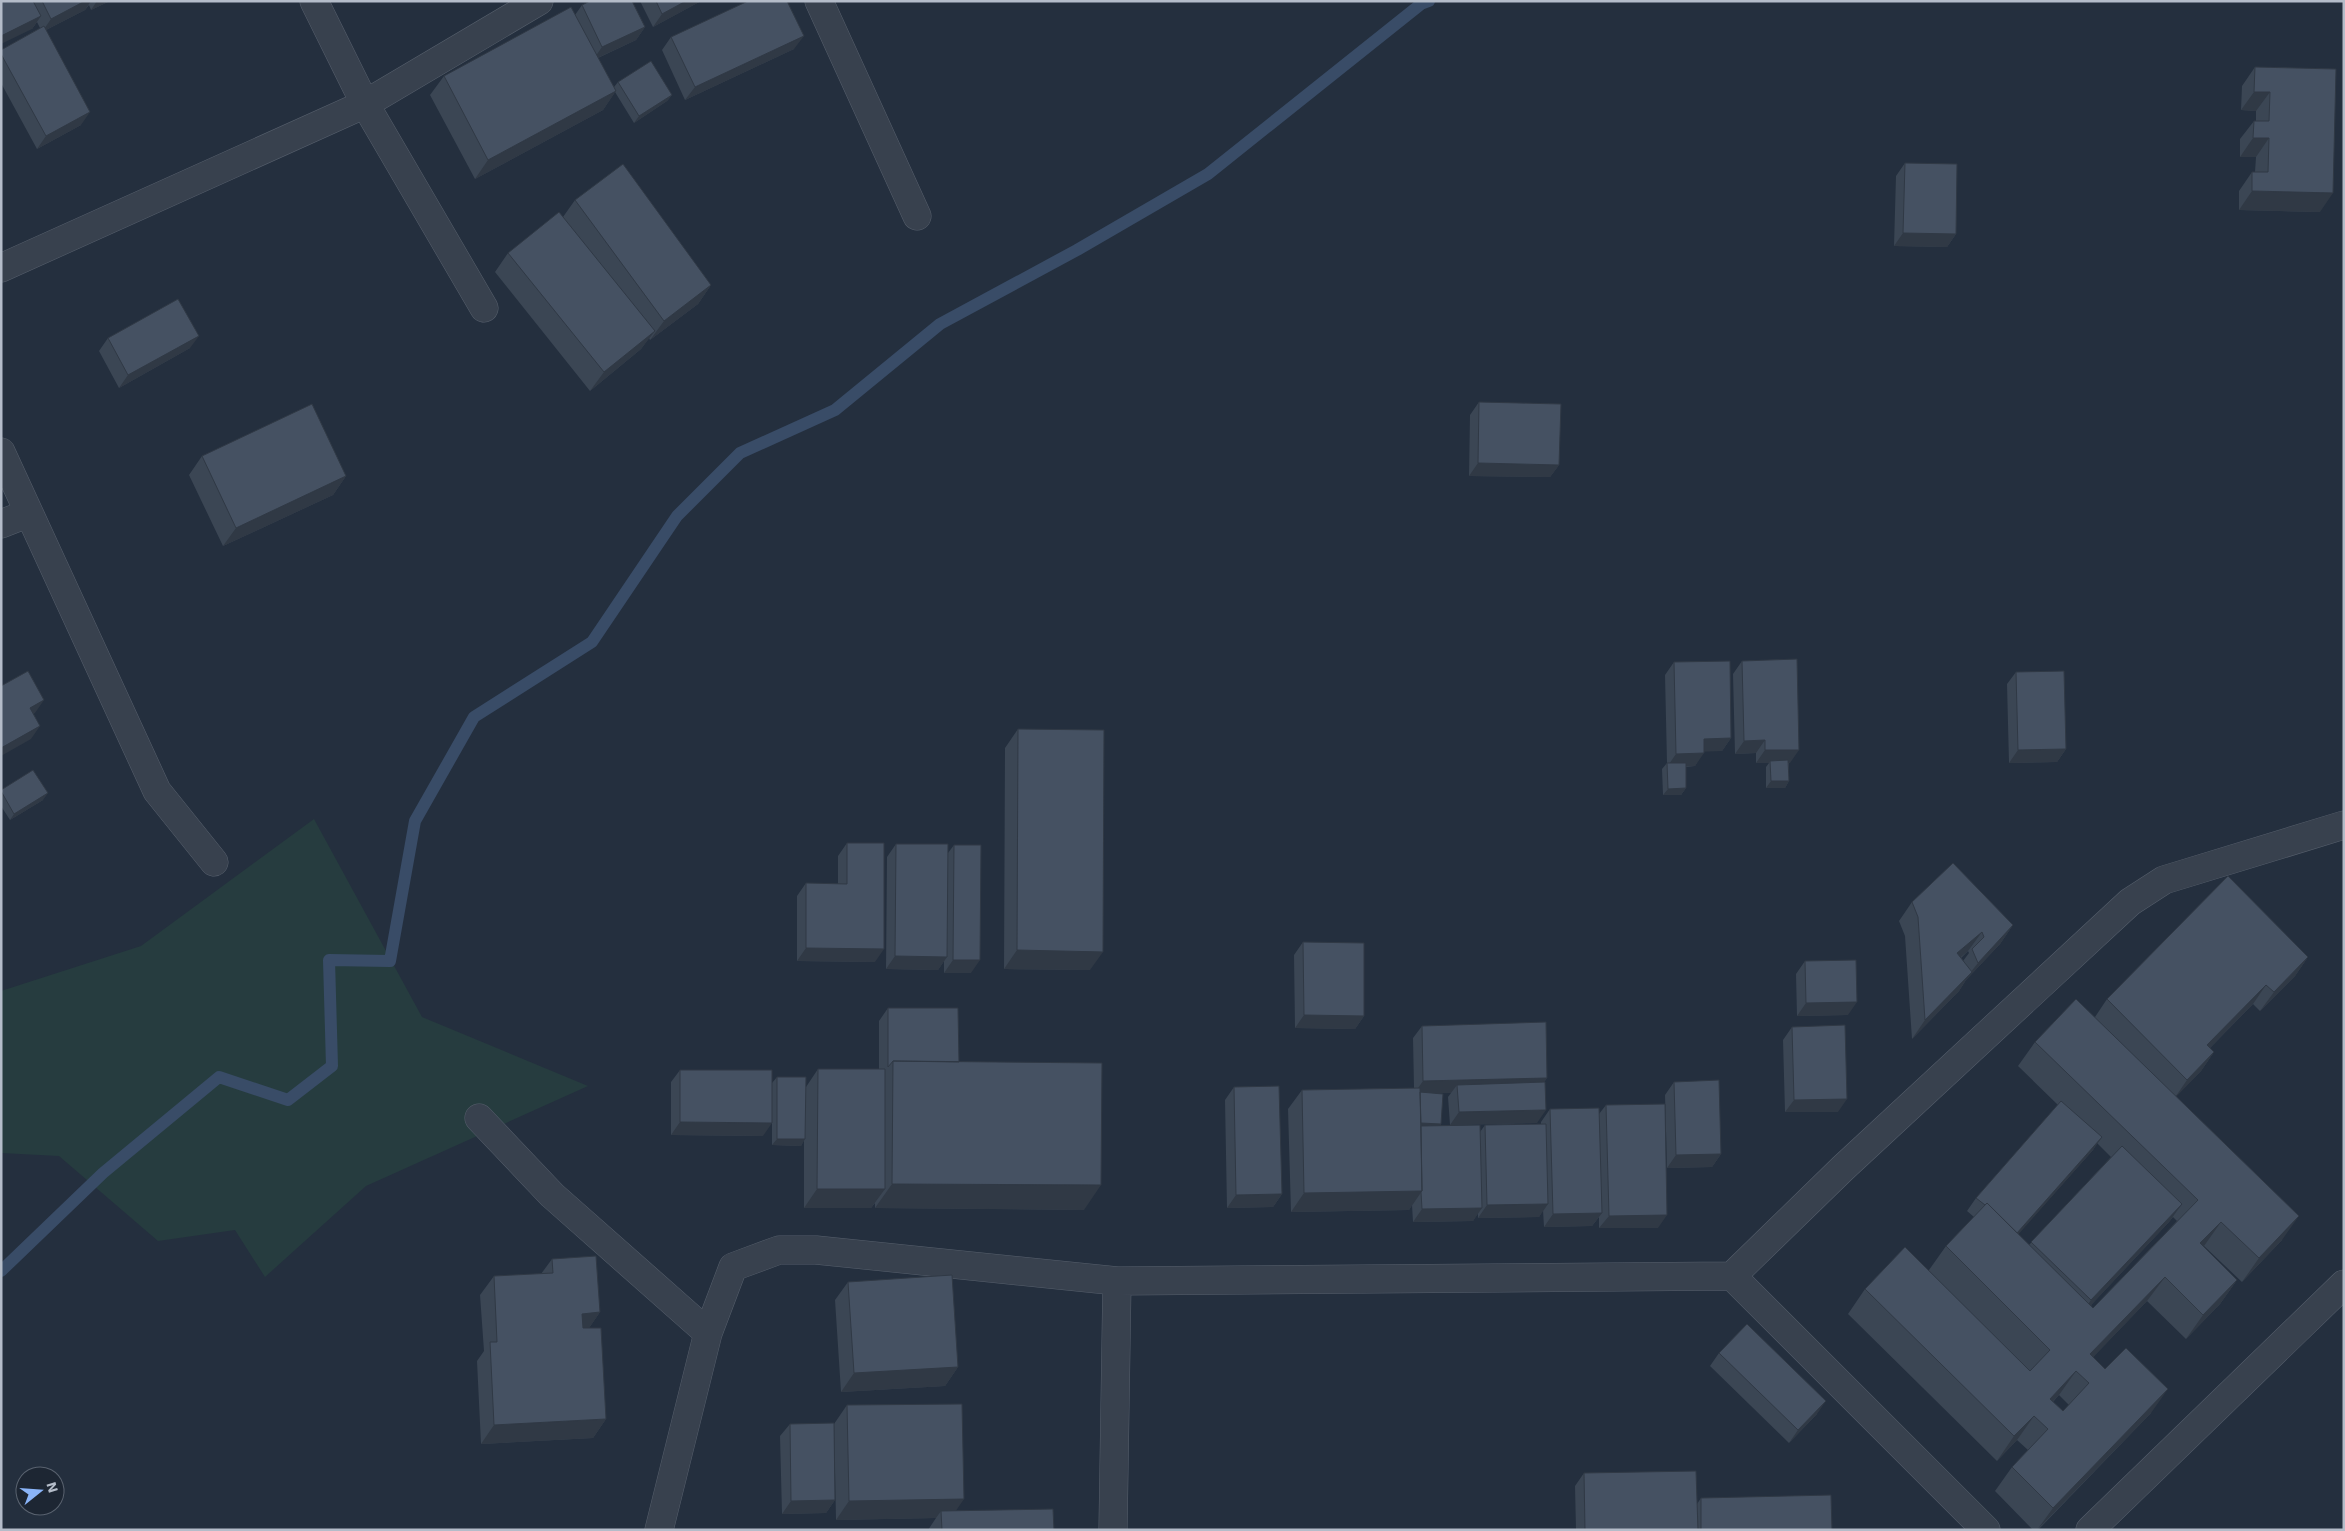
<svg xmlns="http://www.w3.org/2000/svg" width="2345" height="1531" viewBox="0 0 2345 1531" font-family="'Work Sans',sans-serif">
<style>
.green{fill:#263c3f}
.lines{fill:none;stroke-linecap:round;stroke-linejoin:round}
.stream{stroke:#394c67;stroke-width:12}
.minor-casing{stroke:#565f6c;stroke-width:29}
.minor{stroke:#38414e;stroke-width:28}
.wall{fill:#3b4654;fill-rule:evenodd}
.shaded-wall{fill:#303945}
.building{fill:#455162;stroke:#303945;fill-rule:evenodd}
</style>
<rect width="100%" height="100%" fill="#242f3e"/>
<path class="green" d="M314,819L422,1017L588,1086L366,1186L265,1277L235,1230L158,1241L59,1156L1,1153V991L141,946Z"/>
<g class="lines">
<path class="stream" d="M1,1271L103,1173L219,1077L288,1100L332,1066L329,960L390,961L415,821L474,717L592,642L677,516L740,453L835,410L940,324L1077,250L1208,174L1421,4L1429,1"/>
<g class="minor-casing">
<path id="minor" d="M314,1L365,104L484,308
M819,1L917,216
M1,268L365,104L539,1
M1,452L157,791L214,862
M1,524L29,513
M479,1118L552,1195L708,1333
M1732,1276L1843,1168L2130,902L2164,880L2344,825
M659,1530L708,1333L733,1267L779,1250H816L1117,1281L1732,1276L1986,1530
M1113,1530L1117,1281
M2090,1530L2344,1284"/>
</g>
<use href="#minor" class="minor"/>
</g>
<path class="wall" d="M1,1H110L91,10L89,5L85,10L46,30L81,125L37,149L1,83V50L40,28L37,22L32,29Z
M640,1H701L653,27Z
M582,5L645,27L636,40L598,58L614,87L618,82L672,95L667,101L634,123L615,92L603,110L475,179L430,95L444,76L575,15Z
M671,37L794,49L685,100L662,50Z
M2255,67L2336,69L2320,212L2239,210V191L2252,172H2255L2256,157H2240V139L2254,121H2256V111L2241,110L2242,86Z
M1905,163L1956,234L1947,247L1894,246L1896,176Z
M575,200L711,285L698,304L650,340L649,338L641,349L590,391L495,272L508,253L563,217Z
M108,338L190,348L119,388L99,351Z
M1479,402L1559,465L1550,477L1469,476L1470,415Z
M202,456L346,476L333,495L223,546L189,475Z
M1742,661L1790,763H1789V781L1785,788H1766V767L1769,763H1756V753L1735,754L1733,674Z
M1674,662L1731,738L1722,751H1704L1695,766L1686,767V788L1681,795H1663L1662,769L1667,763L1665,675Z
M2016,672L2066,749L2057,762L2009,763L2007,684Z
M1018,729L1090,970L1004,969L1005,748Z
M1,790L43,800L10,820L1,806Z
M847,843L875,962L797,961V896L806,883L838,884V856Z
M896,844L948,853L954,845L971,973H944V961L938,970L886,969L887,857Z
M1912,902L2013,925L2000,944L1966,980L1959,991L1912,1039L1905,936L1899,921ZM1968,951L1969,953L1963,961L1961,958Z
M1303,942L1364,1016L1355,1029L1295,1028L1294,955Z
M2308,957L2295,976L2260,1011L2253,1004L2210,1048L2214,1052L2201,1071L2176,1096L2282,1240L2242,1282L2204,1246L2203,1247L2237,1280L2220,1304L2186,1339L2147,1301L2093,1357L2151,1413L2038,1530H2033L1995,1491L2012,1467L2028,1450L2017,1440L1997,1461L1848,1314L1865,1289L1929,1270L1946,1246L1974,1217L1967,1211L1976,1198L2058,1105L2018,1066L2035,1042L2095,1017L2107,999ZM2097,1143L2111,1157L2029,1245L2018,1234L2093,1150ZM2173,1217L2177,1221L2093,1308L2091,1305L2169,1222ZM2059,1395L2069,1405L2063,1411L2053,1402Z
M1805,961L1848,1015L1797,1016L1796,974Z
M888,1008L959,1062L1084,1210L875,1208V1203L871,1208H804V1140L801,1146L772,1145V1083L777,1077L806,1087L818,1069H879V1021Z
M1422,1026L1547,1078L1544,1082L1537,1123L1450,1125L1448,1097L1451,1093H1435L1441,1124L1440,1126L1480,1132L1485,1125L1541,1124V1122L1550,1109L1599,1114L1606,1105L1658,1228H1599V1217L1592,1226L1544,1227L1543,1210L1539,1217L1478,1218V1213L1473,1221L1413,1222L1412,1205L1409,1210L1291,1212L1288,1109L1302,1090L1414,1088L1413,1038Z
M1792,1027L1838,1112H1785L1783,1040Z
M680,1070L763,1136L671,1135V1082Z
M1674,1082L1721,1154L1712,1167L1667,1168L1665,1095Z
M1234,1087L1282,1194L1273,1207L1227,1208L1225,1100Z
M552,1259L600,1312L589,1328L606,1419L593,1438L481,1444L477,1361L484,1351L480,1295L494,1276L541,1274Z
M848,1282L958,1367L945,1386L841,1392L835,1300Z
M1719,1353L1817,1414L1789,1443L1710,1366Z
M847,1405L956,1511L1054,1530H928L936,1518L836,1520L834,1424Z
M790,1424L835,1500L826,1513L782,1514L780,1436Z
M1584,1473L1697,1504L1701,1498L1832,1530H1576L1575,1486Z"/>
<path class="shaded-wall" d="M85,1H91L85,10L42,32L51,19Z
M97,1H110L91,10Z
M686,1H701L653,27L662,14Z
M41,16L32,29L1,44V36Z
M645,27L636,40L593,60L602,47Z
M804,36L794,49L685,100L695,87Z
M616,91L603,110L475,179L488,160Z
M2254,92H2270L2256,111L2241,110Z
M672,95L667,101L634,123L639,116Z
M90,112L81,125L37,149L46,136Z
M2253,138H2269L2256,157H2240Z
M2252,191L2333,193L2320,212L2239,210Z
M1903,233L1956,234L1947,247L1894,246Z
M711,285L698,304L650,340L664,321Z
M655,331L641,349L590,391L604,372Z
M199,336L190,348L119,388L128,375Z
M1478,463L1559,465L1550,477L1469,476Z
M346,476L333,495L223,546L236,528Z
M44,700L35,713L21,721L30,708Z
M40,726L31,739L1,756V748Z
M1731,738L1722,751L1695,752L1704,739Z
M1765,740L1756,753L1735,754L1744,741Z
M2066,749L2057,762L2009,763L2018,750Z
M1765,750H1799L1790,763H1770V761L1769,763H1756Z
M1704,753L1695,766L1667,767L1676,754Z
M1771,781H1789L1785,788H1766Z
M1686,788L1681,795H1663L1668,789Z
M48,793L43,800L10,820L14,814Z
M2013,925L2000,944L1966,980L1959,991L1912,1039L1925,1020L1970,973L1978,963Z
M1982,932L1968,951L1943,972L1957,953Z
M806,948L884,949L875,962L797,961Z
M1017,950L1103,952L1090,970L1004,969Z
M895,956L947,957L938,970L886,969Z
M2308,957L2295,976L2260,1011L2274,992Z
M953,960H980L971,973H944Z
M2266,985L2253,1004L2194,1064L2207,1045Z
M1857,1002L1848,1015L1797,1016L1806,1003Z
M1304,1015L1364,1016L1355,1029L1295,1028Z
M2214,1052L2201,1071L2174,1099L2187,1080Z
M1547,1078L1538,1091L1457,1085L1451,1093L1414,1094L1423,1081Z
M1847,1099L1838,1112H1785L1794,1100Z
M1546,1110L1537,1123L1450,1125L1459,1112Z
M680,1122L772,1123L763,1136L671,1135Z
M1418,1123L1441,1124L1437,1131L1420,1130Z
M2102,1137L2093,1150L2008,1246L2017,1233Z
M777,1139H805L801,1146L772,1145Z
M1721,1154L1712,1167L1667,1168L1676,1155Z
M892,1184L1101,1185L1084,1210L875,1208Z
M817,1189H885L871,1208H804Z
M1422,1191L1409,1210L1291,1212L1304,1193Z
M1282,1194L1273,1207L1227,1208L1236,1195Z
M1548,1204L1539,1217L1478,1218L1487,1205Z
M2182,1204L2169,1222L2078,1319L2091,1300Z
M1482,1208L1473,1221L1413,1222L1422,1209Z
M1602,1213L1592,1226L1544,1227L1553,1214Z
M1667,1215L1658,1228H1599L1609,1216Z
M2299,1216L2282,1240L2242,1282L2259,1258Z
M2221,1222L2204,1246L2183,1268L2200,1243Z
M2165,1277L2147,1301L2078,1373L2090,1354Z
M2237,1280L2220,1304L2186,1339L2203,1315Z
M600,1312L587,1331L569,1332L582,1314Z
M958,1367L945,1386L841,1392L854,1373Z
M2076,1371L2059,1395L2037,1418L2050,1399Z
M2168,1389L2151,1413L2037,1530L2053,1508Z
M1826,1401L1817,1414L1789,1443L1798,1430Z
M2034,1416L2017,1440L1997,1461L2014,1436Z
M606,1419L593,1438L481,1444L494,1425Z
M964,1499L951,1518L941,1511L936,1518L836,1520L849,1501Z
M835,1500L826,1513L782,1514L791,1501Z"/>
<path class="building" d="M1,1H33L41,16L1,36Z
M42,1H85L51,19Z
M590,1H632L645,27L602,47L582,5Z
M656,1H686L662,14Z
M748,1H787L804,36L695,87L671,37Z
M571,7L616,91L488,160L444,76Z
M44,26L90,112L46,136L1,54V50Z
M651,61L672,95L639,116L618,82Z
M2255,67L2336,69L2333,193L2252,191V172H2268L2269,138H2253L2254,121H2269L2270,92H2254Z
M1905,163L1957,164L1956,234L1903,233Z
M623,164L711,285L664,321L575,200Z
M559,212L655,331L604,372L508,253Z
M178,299L199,336L128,375L108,338Z
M1479,402L1561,404L1559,465L1478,463Z
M312,404L346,476L236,528L202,456Z
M1797,659L1799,750H1765V740L1744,741L1742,661Z
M1730,661L1731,738L1704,739V753L1676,754L1674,662Z
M28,671L44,700L30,708L40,726L1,748V686Z
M2064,671L2066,749L2018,750L2016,672Z
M1018,729L1104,730L1103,952L1017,950Z
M1788,760L1789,781H1771L1770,761Z
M1667,763H1686V788L1668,789Z
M33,770L48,793L14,814L1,791V790Z
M847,843H884V949L806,948V883L847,884Z
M896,844H948L947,957L895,956Z
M954,845H981L980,960H953Z
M1953,863L2013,925L1978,963L1972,949L1984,937L1982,932L1957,953L1972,972L1925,1020L1918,917L1912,902Z
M2228,876L2308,957L2274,992L2266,985L2207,1045L2214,1052L2187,1080L2107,999Z
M1303,942L1364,943V1016L1304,1015Z
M1856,960L1857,1002L1806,1003L1805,961Z
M2076,999L2299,1216L2259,1258L2221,1222L2200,1243L2237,1280L2203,1315L2165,1277L2090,1354L2105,1369L2126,1348L2168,1389L2053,1508L2012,1467L2048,1429L2034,1416L2014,1436L1865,1289L1905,1247L2030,1371L2050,1350L1946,1246L1987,1203L2093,1308L2198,1200L2035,1042ZM2076,1371L2089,1383L2063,1411L2050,1399Z
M888,1008H958L959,1062L893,1061L888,1067Z
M1546,1022L1547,1078L1423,1081L1422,1026Z
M1845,1025L1847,1099L1794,1100L1792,1027Z
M893,1061L1102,1063L1101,1185L892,1184Z
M818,1069H885V1189H817Z
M680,1070H772V1123L680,1122Z
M777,1077H806L805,1139H777Z
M1719,1080L1721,1154L1676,1155L1674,1082Z
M1545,1082L1546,1110L1459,1112L1457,1085Z
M1279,1086L1282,1194L1236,1195L1234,1087Z
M1420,1088L1422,1191L1304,1193L1302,1090Z
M1420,1092L1443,1094L1441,1124L1421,1123Z
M2061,1101L2102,1137L2017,1233L1987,1203L1985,1205L1976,1198Z
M1665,1104L1667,1215L1609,1216L1606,1105Z
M1599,1108L1602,1213L1553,1214L1550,1109Z
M1546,1124L1548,1204L1487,1205L1485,1125Z
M1480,1125L1482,1208L1422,1209L1421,1192L1422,1191L1421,1126Z
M2122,1146L2182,1204L2091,1300L2031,1242Z
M596,1256L600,1312L582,1314L583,1328H601L606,1419L494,1425L490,1342H497L494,1276L553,1273L552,1259Z
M952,1275L958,1367L854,1373L848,1282Z
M1747,1324L1826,1401L1798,1430L1719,1353Z
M962,1404L964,1499L849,1501L847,1405Z
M834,1423L835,1500L791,1501L790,1424Z
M1696,1471L1698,1530H1585L1584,1473Z
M1831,1495L1832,1530H1701V1498Z
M1053,1509L1054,1530H942L941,1511Z"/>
<rect width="2345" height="1531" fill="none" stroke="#b4bcc9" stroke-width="5"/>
<g transform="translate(40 1491) rotate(73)"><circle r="24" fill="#1d2633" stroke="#59626f"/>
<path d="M0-4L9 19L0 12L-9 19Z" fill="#8ab4f8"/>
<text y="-8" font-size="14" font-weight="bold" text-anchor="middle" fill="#b4bcc9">N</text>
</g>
</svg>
